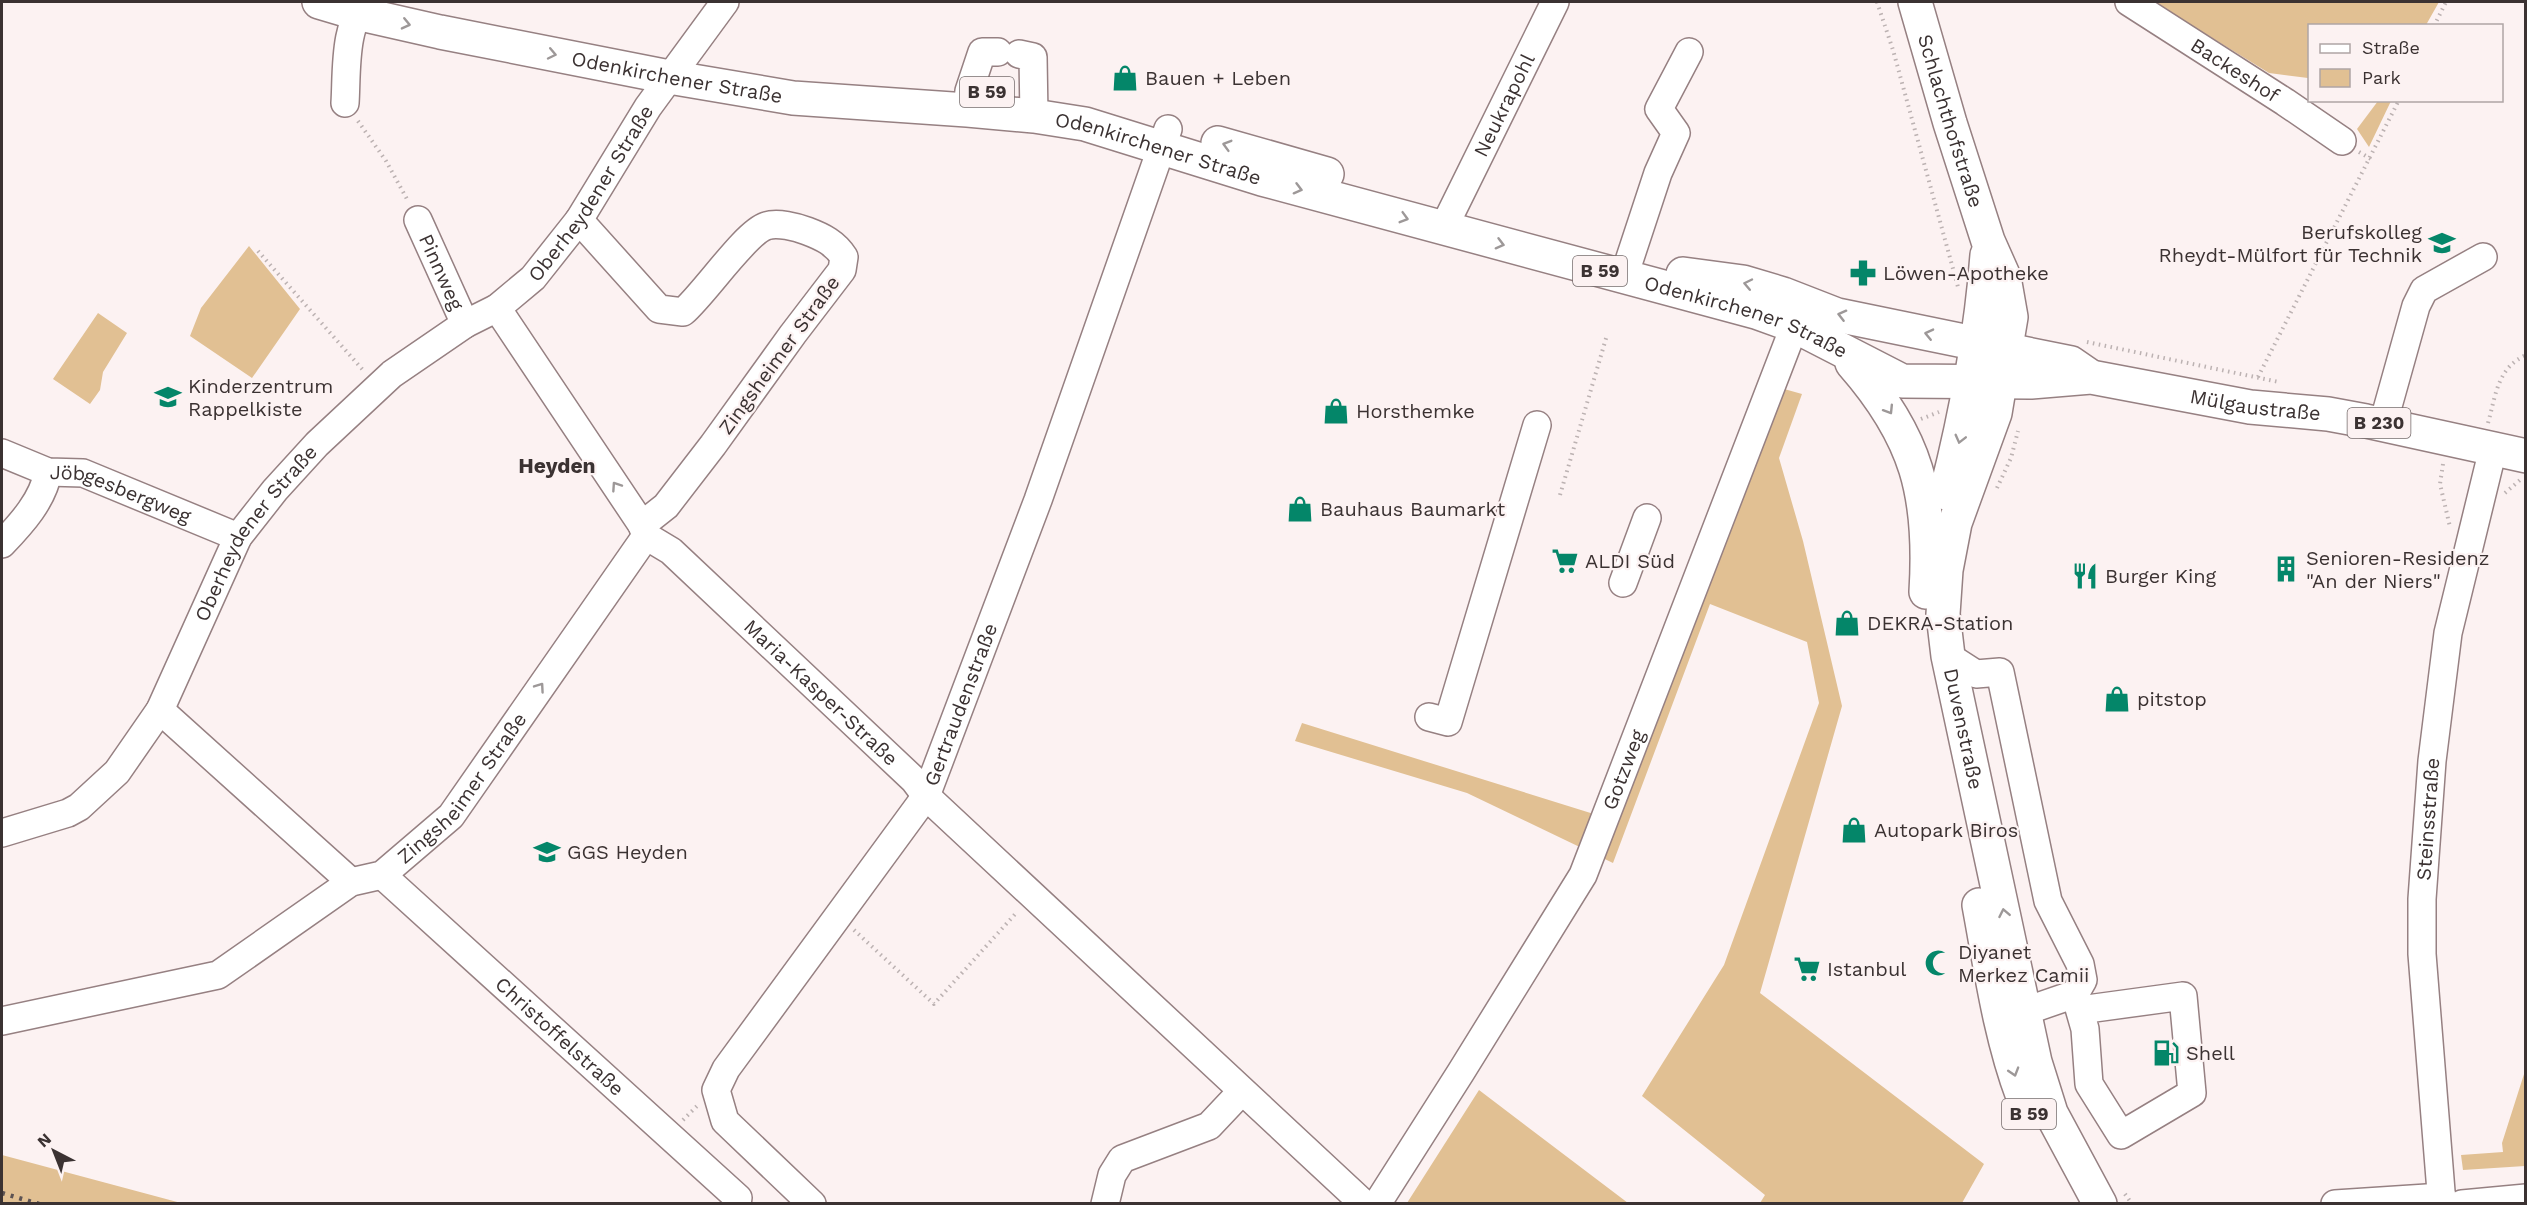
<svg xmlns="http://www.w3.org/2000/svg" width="2527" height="1205" viewBox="0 0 2527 1205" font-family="'Work Sans',sans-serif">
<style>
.green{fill:#e1c093}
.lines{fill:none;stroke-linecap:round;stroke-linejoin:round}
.minor-casing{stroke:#968082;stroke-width:30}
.major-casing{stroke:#968082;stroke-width:36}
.path{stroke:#bcb2b2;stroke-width:4;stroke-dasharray:1.5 4.5;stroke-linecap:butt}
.minor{stroke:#fff;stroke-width:27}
.major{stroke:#fff;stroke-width:33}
.rail{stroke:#5d5353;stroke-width:4.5;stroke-dasharray:3 6;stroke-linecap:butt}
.oneway{stroke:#9d9898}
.labels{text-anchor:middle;stroke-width:4.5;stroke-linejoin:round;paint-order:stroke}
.shield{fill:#fcf2f2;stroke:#756c6c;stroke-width:1.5}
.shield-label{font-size:18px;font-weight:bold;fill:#3b3232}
.street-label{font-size:20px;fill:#3b3232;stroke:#fcf2f2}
.poi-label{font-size:20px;fill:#3b3232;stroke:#fcf2f2;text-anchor:start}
.neighbourhood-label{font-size:21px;font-weight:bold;fill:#3b3232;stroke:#fcf2f2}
</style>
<rect width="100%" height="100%" fill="#fcf2f2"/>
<path class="green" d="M2154,2H2439L2426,25L2310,26L2308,78L2269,73Z
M2378,101H2391L2369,147L2357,129Z
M249,246L300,309L252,378L190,336L201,308Z
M98,313L127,333L103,372L100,390L90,404L53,379Z
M1760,382L1802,394L1779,458L1803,541L1842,706L1760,993L1984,1164L1962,1203H1760L1765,1195L1642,1096L1724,965L1819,703L1807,642L1710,604L1613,863L1467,793L1295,741L1302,723L1597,815Z
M2525,1071V1166L2463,1170L2461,1155L2503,1152L2502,1143Z
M1479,1090L1628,1203H1407Z
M2,1155L181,1203H2Z"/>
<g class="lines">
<g class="minor-casing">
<g id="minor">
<path id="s1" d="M2129,2L2285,102L2342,141"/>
<path d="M1019,54L1033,57L1034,116"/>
<path d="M345,103C347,75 343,19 369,2"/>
<path d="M967,110L969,91L982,52H998"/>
<path id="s2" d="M418,220L465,324"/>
<path d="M579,220L659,309L683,312C705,293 745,233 766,226C777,222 797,227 807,231C823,237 835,243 844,257L842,270L793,334L713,445L666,506L642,525"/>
<path id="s3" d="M1443,229L1555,2"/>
<path d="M1629,261L1658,173L1676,133L1659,109L1689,52"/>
<path id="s4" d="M497,308L642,525L646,536L671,551L914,780L926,796L1364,1204"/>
<path d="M2383,424L2416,306L2424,290L2483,257"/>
<path id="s5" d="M2,453L48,472L83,473L238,537"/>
<path d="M2,544C22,523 43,500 48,472"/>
<path d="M1623,583L1647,518"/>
<path d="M1948,656L1976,674L2000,672L2048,901L2080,964L2083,980L2075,994L2023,1012L2004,1014"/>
<path d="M160,710L351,882"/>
<path d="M1429,717L1448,722L1537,425"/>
<path id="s6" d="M2,833L68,813L79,807L117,772L160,710L238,537L275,490L317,444L392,374L465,324L497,308L533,278L579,220L648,107L725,2"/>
<path id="s7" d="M382,875L738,1198"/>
<path d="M2075,994L2085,1029L2089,1084L2121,1135L2192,1093L2183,996L2080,1010"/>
<path id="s8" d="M2,1021L218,975L351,882L382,875L451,816L646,536"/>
<path id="s9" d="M812,1204L725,1121L716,1090L726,1069L926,796L1038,500L1168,129"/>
<path d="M1105,1204L1112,1175L1122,1159L1209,1126L1242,1091"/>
<path id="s10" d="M1377,1204L1461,1072L1583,875L1801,309"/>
<path d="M2335,1204L2442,1197"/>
<path id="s11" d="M2442,1204L2422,954V899L2432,761L2448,633L2493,449"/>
<path d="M2462,1204L2526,1198"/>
</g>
</g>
<g class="major-casing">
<g id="major">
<path id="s12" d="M319,2L356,13L440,32L669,77L793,98L967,110L1034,116L1085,124L1262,179L1756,312L1795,326L1902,381L2031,382L2091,377L2250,407L2328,414L2366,421L2526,456"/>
<path id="s13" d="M1915,2L1950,123L1988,241L2004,277L2011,317L1995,413L1955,523L1946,570L1943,614L1948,656L2035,1062L2051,1113L2100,1204"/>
<path d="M1218,143L1327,174"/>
<path d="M1683,274L1743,282L1783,294L1837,315L2071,363L2087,374"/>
<path d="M1852,363C1917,437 1932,495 1926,592"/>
<path d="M1946,493C1966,414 1981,336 1987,255"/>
<path d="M1979,905C1991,970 2000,1036 2023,1097"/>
</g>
</g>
<path class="path" d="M1877,2L1893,50L1958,287
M2434,26L2446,2
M358,121L386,161L408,201
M2359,152L2371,159
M258,251L363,370
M2087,342L2279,382
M2258,377L2399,100
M1921,419L1939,412
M2488,423C2496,395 2497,368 2526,355
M2443,464L2440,484L2450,527
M1997,488L2011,458L2018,431
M2505,493L2520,480
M1560,495L1607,335
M854,930L934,1004L1017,912
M683,1120L699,1104
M2125,1194L2132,1204"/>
<use href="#minor" class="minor"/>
<use href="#major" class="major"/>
<path class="rail" d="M2,1193L39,1204"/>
</g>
<defs><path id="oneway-chevron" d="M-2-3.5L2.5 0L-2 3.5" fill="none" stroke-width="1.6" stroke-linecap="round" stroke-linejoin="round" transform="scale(1.5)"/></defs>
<g class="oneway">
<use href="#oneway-chevron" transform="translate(406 24) rotate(13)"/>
<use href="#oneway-chevron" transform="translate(552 54) rotate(12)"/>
<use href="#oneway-chevron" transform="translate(1227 145) rotate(-164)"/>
<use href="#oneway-chevron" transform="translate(1298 189) rotate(15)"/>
<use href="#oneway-chevron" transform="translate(1404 218) rotate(16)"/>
<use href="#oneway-chevron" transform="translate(1500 244) rotate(15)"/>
<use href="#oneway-chevron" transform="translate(1748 284) rotate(-168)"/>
<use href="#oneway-chevron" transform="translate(1842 315) rotate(-166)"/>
<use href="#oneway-chevron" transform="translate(1929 334) rotate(-167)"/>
<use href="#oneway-chevron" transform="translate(1889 410) rotate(58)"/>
<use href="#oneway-chevron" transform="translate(1960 439) rotate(104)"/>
<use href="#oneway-chevron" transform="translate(616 486) rotate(-124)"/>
<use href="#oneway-chevron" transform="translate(540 687) rotate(-55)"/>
<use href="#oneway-chevron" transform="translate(2004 913) rotate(-101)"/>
<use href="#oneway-chevron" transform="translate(2014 1072) rotate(73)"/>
</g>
<defs>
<g id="shop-bare" transform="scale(2.07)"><path d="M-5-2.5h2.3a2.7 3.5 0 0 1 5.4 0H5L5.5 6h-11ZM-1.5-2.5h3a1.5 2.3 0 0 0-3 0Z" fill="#048669" stroke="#fcf2f2" stroke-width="2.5" paint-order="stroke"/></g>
<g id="university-bare" transform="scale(2.07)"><path d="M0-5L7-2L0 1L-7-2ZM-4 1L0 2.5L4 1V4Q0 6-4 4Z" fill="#048669" stroke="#fcf2f2" stroke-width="2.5" paint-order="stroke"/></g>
<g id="pharmacy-bare" transform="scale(2.07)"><path d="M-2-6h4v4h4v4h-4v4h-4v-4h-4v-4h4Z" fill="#048669" stroke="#fcf2f2" stroke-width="2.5" paint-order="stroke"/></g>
<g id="school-bare" transform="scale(2.07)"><path d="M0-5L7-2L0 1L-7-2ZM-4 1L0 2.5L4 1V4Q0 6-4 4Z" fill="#048669" stroke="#fcf2f2" stroke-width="2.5" paint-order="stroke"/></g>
<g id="supermarket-bare" transform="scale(2.07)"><path d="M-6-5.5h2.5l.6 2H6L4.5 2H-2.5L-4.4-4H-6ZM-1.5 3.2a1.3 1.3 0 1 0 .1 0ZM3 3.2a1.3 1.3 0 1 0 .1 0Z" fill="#048669" stroke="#fcf2f2" stroke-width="2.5" paint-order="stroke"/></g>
<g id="building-bare" transform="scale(2.07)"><path d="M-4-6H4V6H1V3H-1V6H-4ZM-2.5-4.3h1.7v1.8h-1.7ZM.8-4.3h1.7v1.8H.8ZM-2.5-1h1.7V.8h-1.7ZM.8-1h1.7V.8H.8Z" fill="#048669" stroke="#fcf2f2" stroke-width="2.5" paint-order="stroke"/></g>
<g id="restaurant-bare" transform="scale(2.07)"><path d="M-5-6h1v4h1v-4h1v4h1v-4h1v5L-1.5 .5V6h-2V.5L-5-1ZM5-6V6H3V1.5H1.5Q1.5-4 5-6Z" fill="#048669" stroke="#fcf2f2" stroke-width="2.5" paint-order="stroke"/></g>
<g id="mosque-bare" transform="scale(2.07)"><path d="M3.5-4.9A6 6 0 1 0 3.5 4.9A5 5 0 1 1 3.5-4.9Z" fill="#048669" stroke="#fcf2f2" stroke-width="2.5" paint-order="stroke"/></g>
<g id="fuel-bare" transform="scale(2.07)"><path d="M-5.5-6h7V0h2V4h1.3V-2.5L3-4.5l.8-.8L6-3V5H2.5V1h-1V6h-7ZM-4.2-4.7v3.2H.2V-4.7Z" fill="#048669" stroke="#fcf2f2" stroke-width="2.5" paint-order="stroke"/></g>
</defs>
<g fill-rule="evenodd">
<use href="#shop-bare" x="1125" y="78"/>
<use href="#university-bare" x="2442" y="243"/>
<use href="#pharmacy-bare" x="1863" y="273"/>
<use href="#school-bare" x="168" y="397"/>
<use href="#shop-bare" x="1336" y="411"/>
<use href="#shop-bare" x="1300" y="509"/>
<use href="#supermarket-bare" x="1565" y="561"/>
<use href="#building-bare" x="2286" y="569"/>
<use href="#restaurant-bare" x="2085" y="576"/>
<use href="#shop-bare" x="1847" y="623"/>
<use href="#shop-bare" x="2117" y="699"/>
<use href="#shop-bare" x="1854" y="830"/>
<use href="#school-bare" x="547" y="852"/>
<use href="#mosque-bare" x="1938" y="963"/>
<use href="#supermarket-bare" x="1807" y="969"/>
<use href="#fuel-bare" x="2166" y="1053"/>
</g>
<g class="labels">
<g class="shield">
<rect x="960" y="77" width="54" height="30" rx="4.5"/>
<rect x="1573" y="256" width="54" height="30" rx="4.5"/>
<rect x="2347.5" y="408" width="63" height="30" rx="4.5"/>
<rect x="2002" y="1099" width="54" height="30" rx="4.5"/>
</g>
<g class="shield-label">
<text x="987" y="98">B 59</text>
<text x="1600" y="277">B 59</text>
<text x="2379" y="429">B 230</text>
<text x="2029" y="1120">B 59</text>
</g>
<g class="street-label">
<text dy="7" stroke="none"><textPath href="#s1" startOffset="126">Backeshof</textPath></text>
<text dy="7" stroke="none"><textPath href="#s12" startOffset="366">Odenkirchener Straße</textPath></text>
<text dy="7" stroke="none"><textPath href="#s3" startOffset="138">Neukrapohl</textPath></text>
<text dy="7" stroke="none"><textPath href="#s13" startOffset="124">Schlachthofstraße</textPath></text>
<text dy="7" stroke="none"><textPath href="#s12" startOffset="854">Odenkirchener Straße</textPath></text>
<text dy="7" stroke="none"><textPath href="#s6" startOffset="897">Oberheydener Straße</textPath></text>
<text dy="7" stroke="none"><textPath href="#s2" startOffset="57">Pinnweg</textPath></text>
<text dy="7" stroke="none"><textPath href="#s12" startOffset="1466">Odenkirchener Straße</textPath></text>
<text transform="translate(779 355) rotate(-54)" y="7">Zingsheimer Straße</text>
<text dy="7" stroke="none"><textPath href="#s12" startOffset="1992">Mülgaustraße</textPath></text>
<text dy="7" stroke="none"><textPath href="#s5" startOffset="126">Jöbgesbergweg</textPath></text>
<text dy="7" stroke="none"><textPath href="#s6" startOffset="411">Oberheydener Straße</textPath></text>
<text dy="7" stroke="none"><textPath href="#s4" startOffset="508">Maria-Kasper-Straße</textPath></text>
<text dy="7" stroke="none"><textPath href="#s9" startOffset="612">Gertraudenstraße</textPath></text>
<text dy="7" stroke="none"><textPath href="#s13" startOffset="753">Duvenstraße</textPath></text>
<text dy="7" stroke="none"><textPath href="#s10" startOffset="501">Gotzweg</textPath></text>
<text dy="7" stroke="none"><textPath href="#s8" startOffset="534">Zingsheimer Straße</textPath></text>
<text dy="7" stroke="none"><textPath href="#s11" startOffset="386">Steinsstraße</textPath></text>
<text dy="7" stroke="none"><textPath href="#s7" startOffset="240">Christoffelstraße</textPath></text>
</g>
<g class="poi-label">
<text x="1145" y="85">Bauen + Leben</text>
<text x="2422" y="239" text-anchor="end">Berufskolleg<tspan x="2422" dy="23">Rheydt-Mülfort für Technik</tspan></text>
<text x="1883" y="280">Löwen-Apotheke</text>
<text x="188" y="393">Kinderzentrum<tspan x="188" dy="23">Rappelkiste</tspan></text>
<text x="1356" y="418">Horsthemke</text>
<text x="1320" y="516">Bauhaus Baumarkt</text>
<text x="2306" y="565">Senioren-Residenz<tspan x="2306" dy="23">"An der Niers"</tspan></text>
<text x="1585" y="568">ALDI Süd</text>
<text x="2105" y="583">Burger King</text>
<text x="1867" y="630">DEKRA-Station</text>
<text x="2137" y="706">pitstop</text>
<text x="1874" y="837">Autopark Biros</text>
<text x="567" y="859">GGS Heyden</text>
<text x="1958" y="959">Diyanet<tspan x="1958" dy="23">Merkez Camii</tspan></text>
<text x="1827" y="976">Istanbul</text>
<text x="2186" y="1060">Shell</text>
</g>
<g class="neighbourhood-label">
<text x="557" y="473">Heyden</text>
</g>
</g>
<rect width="2527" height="1205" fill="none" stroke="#3b3232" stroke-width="6"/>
<rect x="2308" y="24" width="195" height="78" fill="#fcf2f2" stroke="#afa5a5" stroke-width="1.5"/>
<rect x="2320" y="44" width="30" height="9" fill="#ffffff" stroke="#afa5a5" stroke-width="1.5"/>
<text x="2362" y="54" font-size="18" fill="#3b3232">Straße</text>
<rect x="2320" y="69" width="30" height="18" fill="#e1c093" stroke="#afa5a5" stroke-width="1.5"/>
<text x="2362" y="84" font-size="18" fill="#3b3232">Park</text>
<g transform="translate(54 1151) rotate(318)" stroke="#fcf2f2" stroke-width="4.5" paint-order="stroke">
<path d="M0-4.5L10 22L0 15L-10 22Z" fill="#3b3232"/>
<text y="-9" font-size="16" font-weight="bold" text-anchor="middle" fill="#3b3232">N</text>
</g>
</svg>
